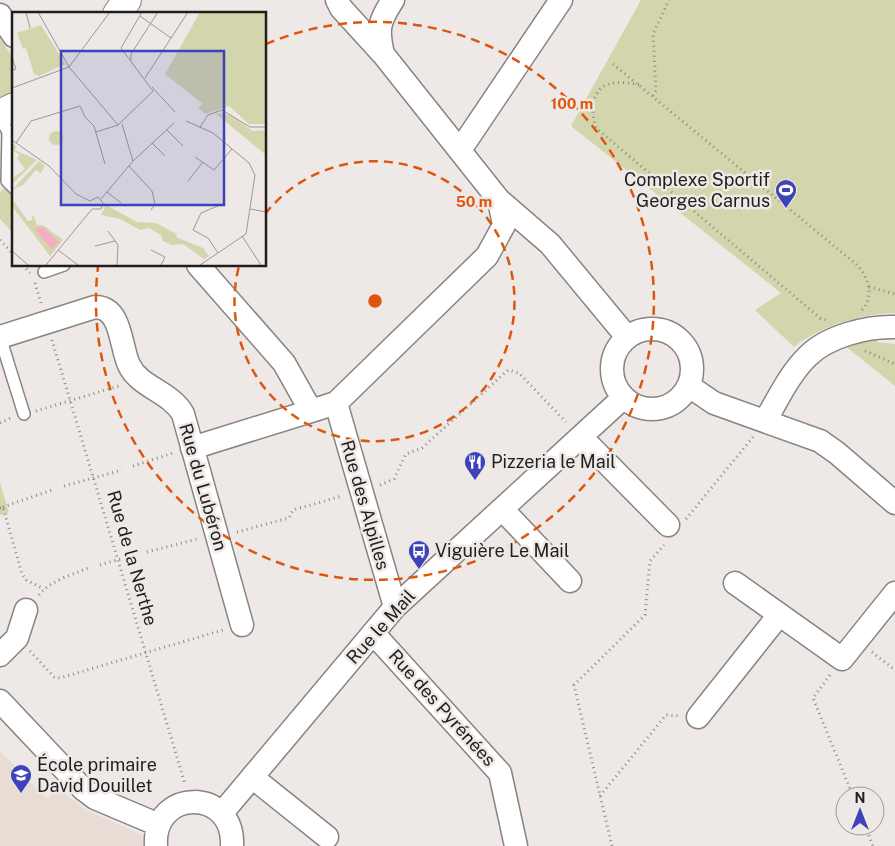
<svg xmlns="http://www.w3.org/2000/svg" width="895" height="846" viewBox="0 0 895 846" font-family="'Public Sans',sans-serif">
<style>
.built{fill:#e8dcd5}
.green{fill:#d3d5ac}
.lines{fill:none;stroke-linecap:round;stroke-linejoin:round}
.service-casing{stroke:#888481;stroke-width:14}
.minor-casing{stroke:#888481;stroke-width:25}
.tertiary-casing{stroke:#888481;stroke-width:30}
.path{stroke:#8d8a88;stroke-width:3;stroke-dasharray:1 4;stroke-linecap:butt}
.service{stroke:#fff;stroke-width:11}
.minor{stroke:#fff;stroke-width:22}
.tertiary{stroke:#fff;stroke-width:28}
.ring{fill:none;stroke:#de560d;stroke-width:2.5;stroke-dasharray:9 6}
.labels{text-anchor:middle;stroke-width:5;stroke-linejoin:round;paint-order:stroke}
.poi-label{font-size:18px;fill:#201f1e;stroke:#eee9e6;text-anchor:start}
.street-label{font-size:18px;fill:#201f1e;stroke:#eee9e6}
.inset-road{fill:none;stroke:#9c9896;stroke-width:1}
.view{fill:#3d43b8;fill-opacity:0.15;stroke:#3d43b8;stroke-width:2.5}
.inset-edge{fill:none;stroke:#201f1e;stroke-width:2.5}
.centre{fill:#de560d;stroke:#eee9e6;stroke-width:2.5}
.ring-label{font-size:15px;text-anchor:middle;font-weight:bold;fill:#de560d;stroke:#eee9e6;stroke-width:5;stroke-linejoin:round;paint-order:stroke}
</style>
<rect width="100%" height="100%" fill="#eee9e6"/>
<path class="built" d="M0,751L47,799L58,788L86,810L142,835L143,846H0Z"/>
<path class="green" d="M641,0H895V313C864,313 818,327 794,347L755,310L781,293L571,126Z
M0,38L14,60V91L0,97Z
M6,187L14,196V234L0,219V192Z
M876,337L877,342L895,344V386L844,345Z
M0,483L9,513L0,515Z"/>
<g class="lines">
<g class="service-casing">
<path id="service" d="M0,118L8,132L7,181L14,188
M44,272L64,265
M0,337L24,414"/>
</g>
<g class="minor-casing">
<path id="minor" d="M0,15L14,36
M383,54C377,29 379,21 393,0
M460,150L561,0
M499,200L550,244L627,337
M198,265L284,363L311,411L336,403L487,256L504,225L499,200L383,54L341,8L337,0
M612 369a40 40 0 1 1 80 0a40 40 0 1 1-80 0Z
M0,337L95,307C122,307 120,346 129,365C139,387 171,392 183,414L242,625
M689,386L714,403L820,441L837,453L895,503
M336,403L395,607
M765,421C778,399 790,373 808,356C828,336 868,326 895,327
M581,437L668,525
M192,448L311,411
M502,509L570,581
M735,583L842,659L895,593
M373,633L500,773L516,846
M0,655L17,638L26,610
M0,701L83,789L95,798L159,825
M698,717L779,615
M252,777L327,837
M222,813L395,607L623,398
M156,846C152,788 235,787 232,846"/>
</g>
<g class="tertiary-casing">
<path id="tertiary" d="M117,14L127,0
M0,114L14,107"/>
</g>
<path class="path" d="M613,64L856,264C868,276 875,296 862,310
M639,85C604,76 585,91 596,128L820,318L827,320
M653,96L656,90L653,34L669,0
M0,240L14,255
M23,265L30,273
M35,283L41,303
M869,287L895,294
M52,340L185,784
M865,351L895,364
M36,411L119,386
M0,423L11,418
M133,466L173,453
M380,485L394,479L406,454L422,448L508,370L519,373L566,422
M64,486L122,470
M3,507L52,490
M0,508L3,507L22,574L26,580L44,589
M686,519L753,437
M237,532L289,518L293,510L342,496
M147,552L197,539
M100,565L134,555
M39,595C50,581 71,575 88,568
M30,651L54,677L60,678L223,630
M872,652L895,670
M830,675L813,698L853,796
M600,796L666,715L680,716
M865,826L873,846
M612,846L574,685L645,615L650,561L664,545"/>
<use href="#service" class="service"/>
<use href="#minor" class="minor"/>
<use href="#tertiary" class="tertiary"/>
</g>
<g class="ring">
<path d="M265 214A140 140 0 1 1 239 266"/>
<path d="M266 44A279 279 0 1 1 98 267"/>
</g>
<defs>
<g id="stadium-pin" transform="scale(1.125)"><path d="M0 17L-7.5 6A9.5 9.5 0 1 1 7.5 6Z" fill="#3d43b8" stroke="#eee9e6"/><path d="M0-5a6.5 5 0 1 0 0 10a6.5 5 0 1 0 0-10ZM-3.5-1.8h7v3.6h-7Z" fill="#fff"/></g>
<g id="restaurant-pin" transform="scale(1.125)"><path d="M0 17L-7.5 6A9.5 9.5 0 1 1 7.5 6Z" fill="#3d43b8" stroke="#eee9e6"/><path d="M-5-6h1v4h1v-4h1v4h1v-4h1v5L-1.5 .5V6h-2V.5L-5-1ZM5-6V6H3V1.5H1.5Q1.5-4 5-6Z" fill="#fff"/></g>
<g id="bus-pin" transform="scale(1.125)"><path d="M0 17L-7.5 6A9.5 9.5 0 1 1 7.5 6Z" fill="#3d43b8" stroke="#eee9e6"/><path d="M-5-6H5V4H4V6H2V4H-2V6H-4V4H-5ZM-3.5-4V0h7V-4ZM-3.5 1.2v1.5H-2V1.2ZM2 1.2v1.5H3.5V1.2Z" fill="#fff"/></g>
<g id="school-pin" transform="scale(1.125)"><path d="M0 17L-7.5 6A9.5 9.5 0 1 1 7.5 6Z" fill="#3d43b8" stroke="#eee9e6"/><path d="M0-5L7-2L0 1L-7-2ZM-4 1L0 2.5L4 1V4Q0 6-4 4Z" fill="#fff"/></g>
</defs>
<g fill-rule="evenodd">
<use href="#stadium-pin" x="786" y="190"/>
<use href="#restaurant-pin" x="475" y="462"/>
<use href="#bus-pin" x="419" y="551"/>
<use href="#school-pin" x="21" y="775"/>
</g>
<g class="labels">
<g class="poi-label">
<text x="770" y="186" text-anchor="end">Complexe Sportif<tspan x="770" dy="21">Georges Carnus</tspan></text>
<text x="491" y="468">Pizzeria le Mail</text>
<text x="435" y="557">Viguière Le Mail</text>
<text x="37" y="771">École primaire<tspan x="37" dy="21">David Douillet</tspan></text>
</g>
<g class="street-label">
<text transform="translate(203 487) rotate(74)" y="6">Rue du Lubéron</text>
<text transform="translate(365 505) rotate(74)" y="6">Rue des Alpilles</text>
<text transform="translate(132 558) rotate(74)" y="6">Rue de la Nerthe</text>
<text transform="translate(381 627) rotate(-48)" y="6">Rue le Mail</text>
<text transform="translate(442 708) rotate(48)" y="6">Rue des Pyrénées</text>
</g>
</g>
<g transform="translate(12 12)">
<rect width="254" height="254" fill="#eee9e6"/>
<path d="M188,0H254V112H237L217,94L193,102L186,95L191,92L153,62ZM29,13L53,52L27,64L22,62L14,36L11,37L5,21ZM203,101L218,103L241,119L254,118V143ZM37 126a7 7 0 1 1 14 0a7 7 0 1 1-14 0ZM0,131L4,134L3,138L25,148L0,172V167L13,157L5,146L8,143L0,138ZM27,149L33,154L29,161L24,158L11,173L0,178ZM0,187L16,209L20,208L21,202L25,213H31L51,228L38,244L0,194ZM94,193L125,210L144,211L165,222L164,225L191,236L197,244L192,247L171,232L160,233L151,229L149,223L137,216L128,218L108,207L89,203Z" fill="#d3d5ac"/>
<path d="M25,215L32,216L47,230L39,237L23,217Z" fill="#f3aec5"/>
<path class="inset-road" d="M14,0L18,16M26,0L57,55L106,113L141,79L109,36L130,0M128,4L159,26M0,45L4,57L0,58M119,48V42L146,0M133,66L176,0M140,75L163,100M0,76L57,55L98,0M174,109L201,121L237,151L243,163L234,222L188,253M110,112L121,149M188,115L196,103L210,98L238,115H254M155,118L171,134M84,120L106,113M0,128L37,154L64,182L78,189M4,131L19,109L68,94L73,105L82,114L93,152M140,131L153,144M183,145L202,158L220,137M117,154L140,179L143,192L139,198M176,169L191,150M95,180L109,191M89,187L121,149L162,111M78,189L86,185L91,191L89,197H80M238,197L254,200M96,219L106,233L105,253M230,224L249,253M83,234L103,229M46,238L66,253M139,238L153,245L149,253M0,239L16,253M206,241L196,226L181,218L189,201L208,193M34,253L80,197"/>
<path class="view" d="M49,39H212V193H49Z"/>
<rect width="254" height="254" class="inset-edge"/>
</g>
<circle cx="375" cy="301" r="8" class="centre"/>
<g class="ring-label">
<text x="572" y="109">100 m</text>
<text x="474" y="207">50 m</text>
</g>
<g transform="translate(860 811)"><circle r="24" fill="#eee9e6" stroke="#9c9896"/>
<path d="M0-4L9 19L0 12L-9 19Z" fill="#3d43b8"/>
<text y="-8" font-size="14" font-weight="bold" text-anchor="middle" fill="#201f1e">N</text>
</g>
</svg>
